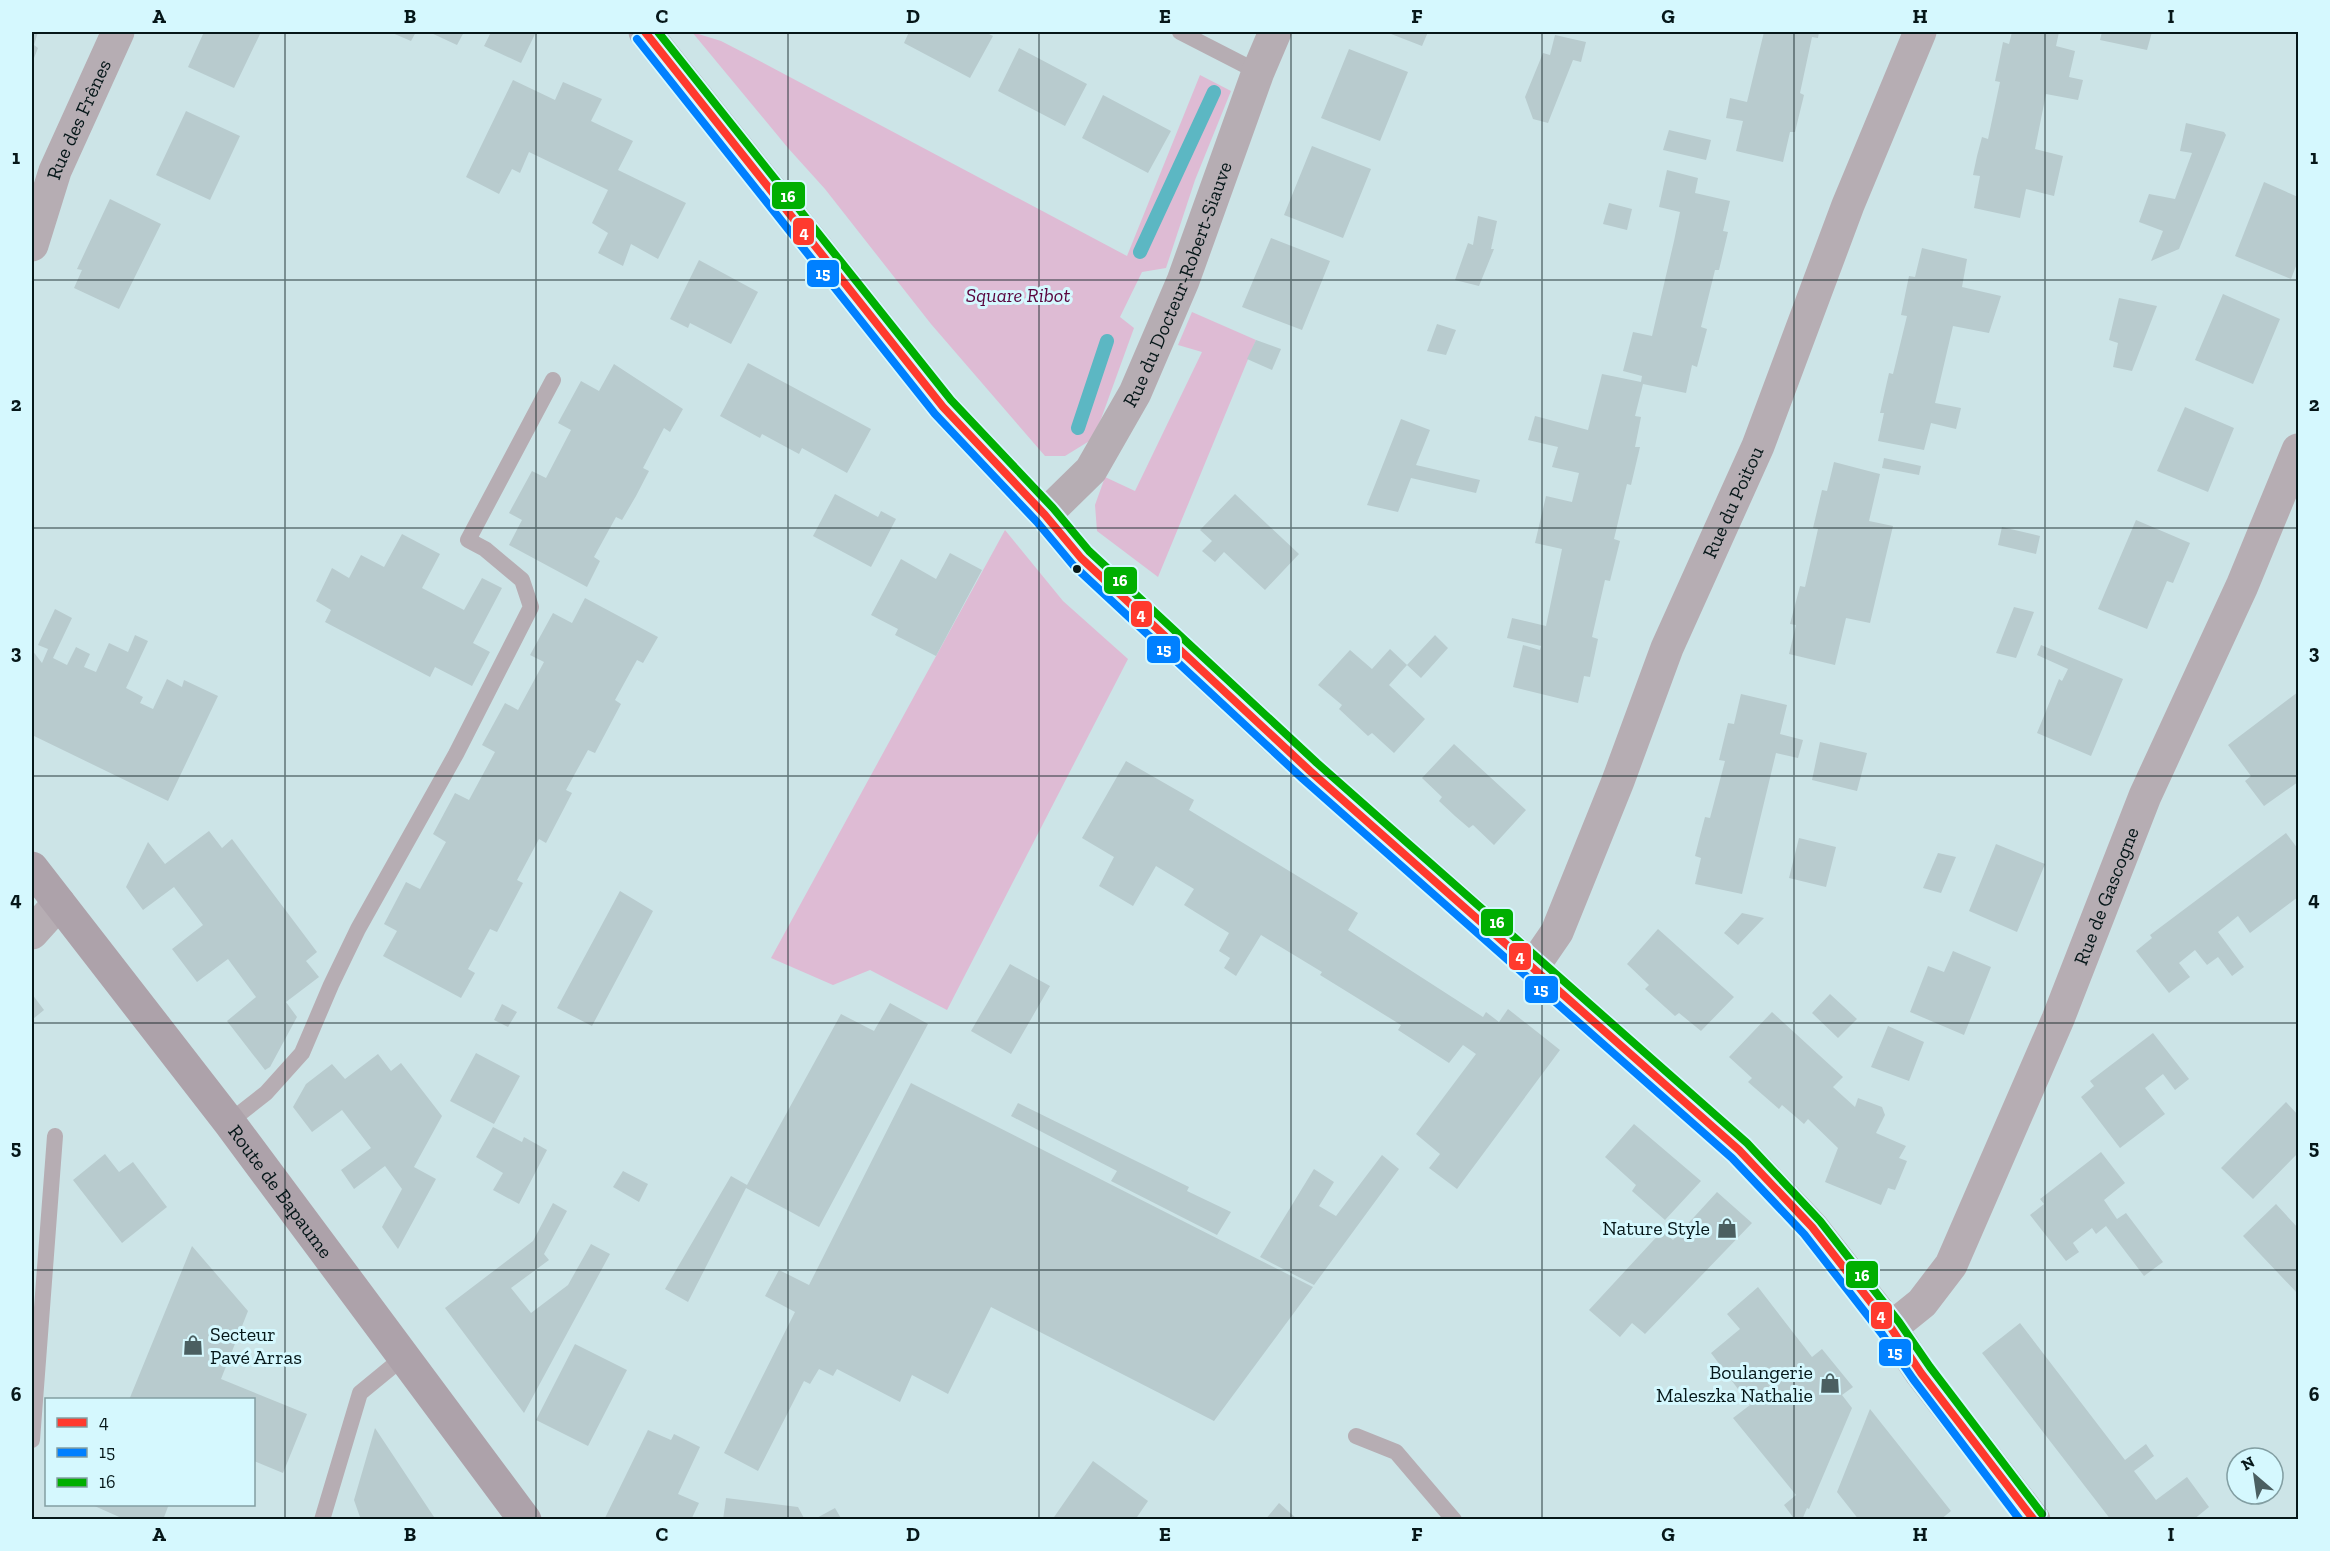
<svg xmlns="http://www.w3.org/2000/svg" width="2330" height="1551" viewBox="0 0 2330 1551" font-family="'Zilla Slab',serif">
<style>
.green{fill:#debbd4}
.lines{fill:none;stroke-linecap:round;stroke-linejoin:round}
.stream{stroke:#5cb7c3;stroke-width:14}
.building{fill:#b8cbce}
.service{stroke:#b6adb3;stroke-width:16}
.minor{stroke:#b6adb3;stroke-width:33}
.secondary{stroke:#ada2aa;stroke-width:33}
.bus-1-casing{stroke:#d5f8fe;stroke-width:12}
.bus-2-casing{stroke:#d5f8fe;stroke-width:12}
.bus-3-casing{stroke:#d5f8fe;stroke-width:12}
.bus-1{stroke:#ff3a2e;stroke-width:8}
.bus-2{stroke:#0080ff;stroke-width:8}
.bus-3{stroke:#00af01;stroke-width:8}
.grid{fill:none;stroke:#061719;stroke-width:1.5;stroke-opacity:0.55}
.bus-dot{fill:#061719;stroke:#d5f8fe;stroke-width:2}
.labels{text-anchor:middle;stroke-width:6;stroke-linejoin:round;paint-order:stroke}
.street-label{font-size:20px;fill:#061719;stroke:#d5f8fe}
.park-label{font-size:20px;font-style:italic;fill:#5a043d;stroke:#d5f8fe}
.poi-label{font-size:20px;fill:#061719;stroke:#d5f8fe;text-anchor:end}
.line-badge{stroke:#d5f8fe;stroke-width:2}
.badge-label{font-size:16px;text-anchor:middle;font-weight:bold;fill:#fff}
.neatline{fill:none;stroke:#061719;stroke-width:2}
.grid-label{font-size:20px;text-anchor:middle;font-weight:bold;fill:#061719}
</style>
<rect width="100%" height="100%" fill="#cce4e7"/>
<path class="green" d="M692,32L721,41L754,58L1127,256L1200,75L1231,91L1195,180L1166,268L1142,272L1120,317L1134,328L1101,419L1091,440L1065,456H1045L931,324L825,189L788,148Z
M1192,312L1256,340L1158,577L1097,531L1095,505L1105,477L1135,491L1202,352L1178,345Z
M1005,530L1063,601L1128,659L947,1010L870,970L833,985L771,958Z"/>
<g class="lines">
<path class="stream" d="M1140,252L1214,92
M1078,428L1107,341"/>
</g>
<path class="building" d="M32,32H38L34,45L38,48L32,63Z
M204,32H261L234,88L188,67Z
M390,32H416L411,41Z
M429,32H464L457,45Z
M491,32H536L521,63L484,46Z
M909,32H985L993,36L970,78L904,43Z
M1386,32H1428L1422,46Z
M1764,32H1819L1818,38L1812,37L1800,93L1804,95L1795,132H1790L1783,162L1736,151L1743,121L1726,118L1730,98L1747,102Z
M2012,32H2059L2056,46L2075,51L2069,77L2083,80L2078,100L2046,94L2035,149L2063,156L2054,196L2026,189L2020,218L1974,208L1980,176L1973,175L1977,156L1982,137L1988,139L2000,82L1995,81L1999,62L2003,42L2009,44Z
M2102,32H2152L2147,50L2100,40Z
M1555,35L1586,42L1581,62L1573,60L1548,123L1533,119L1525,97L1543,53L1550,55Z
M1019,48L1087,84L1065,126L998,91Z
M1349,49L1408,72L1380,141L1321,118Z
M513,80L555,100L563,82L602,99L591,121L633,141L618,170L686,203L658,259L631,244L623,266L598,253L608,233L592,223L608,190L529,152L520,173L512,169L499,194L466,177Z
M1103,95L1171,131L1148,173L1082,138Z
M186,111L240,136L210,200L156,175Z
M2186,123L2224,132L2226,135L2179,249L2151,261L2163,231L2139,222L2149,194L2175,199L2192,153L2180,151Z
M1669,130L1711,140L1706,160L1663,150Z
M1312,146L1371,169L1343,238L1284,215Z
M1667,170L1698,178L1695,193L1730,201L1723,231L1728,232L1719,270H1715L1701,327L1707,329L1697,367L1692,365L1686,393L1643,384L1635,416L1641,417L1635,447H1640L1631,485L1627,484L1614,539L1620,541L1610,581L1605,580L1592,637L1598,639L1590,677L1584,676L1578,703L1513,687L1523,645L1540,650L1541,646L1507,638L1512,618L1546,626L1562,549L1535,543L1546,496L1572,502L1579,473L1552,467L1558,447L1528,440L1535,416L1588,430L1602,374L1641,382L1642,376L1623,371L1633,332L1652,336L1674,241L1680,212L1659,207Z
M2264,182L2298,197V261L2291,279L2235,256Z
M110,199L161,224L119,309L74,288L82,270L77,269Z
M1609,203L1632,209L1627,230L1603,224Z
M1478,216L1497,221L1491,249H1494L1479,286L1455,280L1468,243L1473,245Z
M1271,238L1330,261L1302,330L1242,307Z
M1922,248L1967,259L1962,287L2001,296L1989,333L1953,326L1935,403L1961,408L1956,429L1931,423L1924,450L1878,441L1884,413H1880L1889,373L1893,374L1907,316L1901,315L1909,276L1915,277Z
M699,260L758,292L731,344L690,323L688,328L670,319Z
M2223,294L2280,319L2253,384L2195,360Z
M2119,298L2157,306L2132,371L2113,367L2118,343L2109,340Z
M1437,324L1456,330L1446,355L1427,351Z
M1256,340L1281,349L1272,370L1247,359Z
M748,363L871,429L847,473L802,448L799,454L762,434L760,438L720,416Z
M614,364L683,409L670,432L664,428L643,468L649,471L636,496L622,520L616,517L594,557L600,561L587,587L509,545L522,520L509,513L532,471L546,478L571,430L558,423L581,381L599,391Z
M2185,407L2234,428L2208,492L2157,471Z
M1401,419L1430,430L1416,465L1480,480L1476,493L1411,478L1398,512L1367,505Z
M1884,458L1921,466L1919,475L1882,468Z
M1834,462L1880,474L1869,521L1893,526L1870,623L1846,618L1835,665L1789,654L1796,625L1790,624L1800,586L1805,587L1818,529L1813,528L1822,490L1827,491Z
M835,494L878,517L881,511L896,519L871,567L813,536Z
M1235,494L1299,554L1265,590L1224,552L1215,562L1202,551L1212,541L1200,530Z
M2136,520L2190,543L2173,583L2167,581L2147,629L2098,609Z
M2002,527L2040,536L2036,554L1998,545Z
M402,534L440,554L422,588L464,610L482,578L502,588L473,643L490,652L472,686L435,667L430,677L325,622L331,610L316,601L332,568L349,578L361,555L384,567Z
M950,553L982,570L936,656L895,635L898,629L871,615L901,559L936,579Z
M585,598L658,637L643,663L637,660L615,700L621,704L595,753L588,750L566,790L572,793L546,843L539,839L517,880L523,883L497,932L490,929L468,969L475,973L461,998L383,956L397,931L384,924L406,882L420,889L446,842L433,834L455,793L469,800L495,752L482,745L505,703L518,710L544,662L530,655L553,613L572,623Z
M2014,607L2034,612L2016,658L1996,653Z
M55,609L72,618L53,658L67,665L76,647L90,654L84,667L96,672L109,643L128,652L135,635L148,641L126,688L143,697L140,703L153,709L167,679L182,687L184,680L218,696L168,801L32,735V650L42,663L48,649L38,645Z
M1435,635L1448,648L1421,678L1407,665Z
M2041,645L2123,679L2091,756L2037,733L2059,679L2062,681L2068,669L2037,655Z
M1390,649L1407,665L1389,685L1425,719L1394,753L1372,733L1368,736L1339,709L1342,705L1318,685L1350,650L1372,669Z
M2298,692V782L2264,806L2245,781L2251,776L2228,745Z
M1741,694L1787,705L1780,734L1803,740L1798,758L1776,753L1742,894L1695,884L1701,858L1695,856L1700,836L1705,817L1710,818L1725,761L1719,760L1728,723L1734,724Z
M1820,742L1867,753L1857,791L1812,780Z
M1454,744L1526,810L1494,845L1473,825L1469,828L1455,816L1439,801L1442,797L1422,778Z
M1126,761L1194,800L1189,810L1358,913L1348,930L1483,1017L1486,1012L1499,1022L1508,1009L1560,1050L1457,1189L1429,1168L1440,1154L1416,1134L1476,1054L1463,1045L1449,1063L1398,1030L1401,1025L1320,975L1322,972L1261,935L1236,976L1224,968L1230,958L1219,951L1229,933L1184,905L1194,889L1156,866L1133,906L1099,886L1114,857L1082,838Z
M209,831L222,848L232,839L317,952L306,961L319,977L286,1002L297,1017L270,1067L265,1070L227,1021L256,997L228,959L197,982L172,949L203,925L174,887L143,910L126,887L148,842L165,864Z
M2286,833L2298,849V897L2250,933L2238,916L2218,932L2244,967L2232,976L2218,957L2207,965L2195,950L2179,963L2190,977L2169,993L2136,951L2152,938L2150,935Z
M1799,838L1836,847L1826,887L1789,878Z
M1996,844L2045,864L2017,932L1969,911Z
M1938,853L1956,857L1941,893L1923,888Z
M620,891L653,911L592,1026L557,1008Z
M1742,913L1764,918L1738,945L1724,933Z
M1658,929L1734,997L1701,1031L1679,1013L1675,1016L1645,989L1649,985L1627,964Z
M1953,951L1991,967L1964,1035L1910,1012L1928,966L1944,972Z
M1010,964L1050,986L1011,1054L971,1031Z
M32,994L44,1010L33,1019L32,1016Z
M1830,994L1857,1019L1838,1038L1812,1013Z
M890,1003L928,1024L819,1227L746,1188L688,1302L665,1289L731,1176L747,1185L841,1014L874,1031Z
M502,1004L517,1012L508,1027L494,1020Z
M1772,1012L1843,1077L1833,1087L1855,1107L1858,1098L1882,1107L1885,1115L1876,1133L1906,1146L1899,1158L1907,1161L1895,1190L1888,1188L1881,1205L1825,1182L1838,1148L1808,1119L1804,1124L1782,1105L1779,1109L1748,1082L1752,1078L1729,1057Z
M1888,1026L1924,1042L1909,1081L1871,1067Z
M2153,1033L2189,1079L2175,1090L2163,1074L2145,1088L2165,1114L2120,1148L2081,1097L2094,1086L2090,1081Z
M476,1053L520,1076L494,1124L450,1101Z
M378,1054L391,1071L401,1063L442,1116L414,1167L436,1179L398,1249L382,1227L402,1189L385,1166L354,1189L341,1170L371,1148L342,1110L312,1132L293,1107L306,1084L332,1064L345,1079Z
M911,1083L1313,1287L1214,1421L991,1307L948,1394L912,1375L900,1402L837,1369L833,1376L819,1369L810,1384L804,1381L758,1471L724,1453L795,1312L765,1296L779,1270L809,1285Z
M2286,1102L2298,1115V1153L2253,1199L2221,1168Z
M1018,1103L1189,1187L1187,1191L1231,1212L1217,1235L1111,1181L1117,1171L1011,1116Z
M1634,1124L1701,1181L1665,1220L1632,1191L1636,1185L1605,1157Z
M493,1127L522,1142L524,1137L547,1150L519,1204L493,1190L503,1173L476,1157Z
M2101,1152L2125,1183L2104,1200L2117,1219L2126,1213L2163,1262L2144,1276L2106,1226L2096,1234L2092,1228L2074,1242L2073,1243L2079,1252L2066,1261L2030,1215L2044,1204L2040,1199Z
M105,1154L119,1172L133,1162L167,1207L122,1243L73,1180Z
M1382,1155L1399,1169L1314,1285L1260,1257L1314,1169L1334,1182L1319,1206L1336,1216Z
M623,1171L648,1184L639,1202L613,1187Z
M1717,1192L1752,1223L1645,1334L1632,1323L1620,1337L1589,1310L1662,1231L1673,1240Z
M553,1203L567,1211L544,1254L549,1260L511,1288L531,1313L568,1285L591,1244L610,1254L524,1413L445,1308L533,1241Z
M2276,1204L2298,1228V1294L2243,1236Z
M192,1246L248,1311L221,1379L307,1414L283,1473L254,1461V1400H129Z
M1758,1287L1812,1357L1822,1349L1853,1387L1842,1395L1852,1408L1809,1509L1807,1508L1802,1520H1795L1784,1505L1796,1495L1733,1418L1750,1405L1711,1353L1740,1329L1727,1314Z
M2020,1323L2125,1460L2146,1444L2154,1456L2134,1471L2156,1500L2187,1477L2209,1507L2193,1520H2111L1982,1353Z
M575,1344L627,1370L588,1446L536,1420Z
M1870,1409L1951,1511L1940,1520H1859L1837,1492Z
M375,1428L436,1520H361L354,1500Z
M648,1430L671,1440L674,1434L700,1447L678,1494L699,1503L691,1520H604Z
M1093,1461L1148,1501L1135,1520H1052Z
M726,1498L798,1507L805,1520H723Z
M1279,1503L1298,1520H1265Z
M90,1504H169L163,1520H126Z
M835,1508L842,1520H813Z"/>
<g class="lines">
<path class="service" d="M1180,32L1258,72
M229,1122L266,1093L302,1053L331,985L358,929L456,754L531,607L522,580L485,549L468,540L553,380
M1356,1436L1396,1452L1454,1520
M32,1440L55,1136
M322,1520L360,1393L405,1356"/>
<g class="minor">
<path d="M645,32L943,407L1045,515L1081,558L1310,771L1739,1150L1812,1227L1891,1328L1921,1373L2034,1520"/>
<path id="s1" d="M32,245L55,171L118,32"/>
<path id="s2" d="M1045,515L1091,470L1135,393L1183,281L1258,72L1275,32"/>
<path d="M32,933L59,903"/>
<path id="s3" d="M1533,967L1557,932L1618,781L1667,648L1758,446L1848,205L1920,32"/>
<path id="s4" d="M1891,1328L1922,1303L1951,1265L2058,1019L2145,796L2242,586L2298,450"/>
</g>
<path class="secondary" id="s5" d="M32,868L229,1122L525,1520"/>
<g class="bus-1-casing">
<path id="bus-1" d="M645,32L943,407L1045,515L1081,558L1310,771L1739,1150L1812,1227L1891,1328L1921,1373L2034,1520"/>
</g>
<g class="bus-2-casing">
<path id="bus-2" d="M637,39L935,414L1037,522L1073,565L1303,779L1732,1158L1804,1234L1882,1334L1913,1379L2020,1520"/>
</g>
<g class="bus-3-casing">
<path id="bus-3" d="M658,32L951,400L1053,508L1089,551L1317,763L1747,1143L1820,1221L1899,1322L1930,1367L2042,1514"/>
</g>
<use href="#bus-1" class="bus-1"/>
<use href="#bus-2" class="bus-2"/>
<use href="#bus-3" class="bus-3"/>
</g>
<path class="grid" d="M285,32V1520M536,32V1520M788,32V1520M1039,32V1520M1291,32V1520M1542,32V1520M1794,32V1520M2045,32V1520M32,280H2298M32,528H2298M32,776H2298M32,1023H2298M32,1270H2298"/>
<defs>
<g id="shop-bare" transform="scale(1.62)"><path d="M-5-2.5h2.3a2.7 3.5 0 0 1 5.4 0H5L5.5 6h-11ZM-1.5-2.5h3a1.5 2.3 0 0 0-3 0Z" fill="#4b5f61" stroke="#d5f8fe" stroke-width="2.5" paint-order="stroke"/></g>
</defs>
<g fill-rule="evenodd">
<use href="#shop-bare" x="1727" y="1228"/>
<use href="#shop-bare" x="193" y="1345"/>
<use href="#shop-bare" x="1830" y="1383"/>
</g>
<circle class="bus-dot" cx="1077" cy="569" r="5"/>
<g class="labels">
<g class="street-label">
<text dy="7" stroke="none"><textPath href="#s1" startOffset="134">Rue des Frênes</textPath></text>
<text dy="7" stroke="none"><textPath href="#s2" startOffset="270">Rue du Docteur-Robert-Siauve</textPath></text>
<text dy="7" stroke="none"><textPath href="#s3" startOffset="507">Rue du Poitou</textPath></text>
<text dy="7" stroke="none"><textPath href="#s4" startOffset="488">Rue de Gascogne</textPath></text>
<text dy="7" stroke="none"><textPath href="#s5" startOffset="408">Route de Bapaume</textPath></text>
</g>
<g class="park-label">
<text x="1018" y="302">Square Ribot</text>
</g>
<g class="poi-label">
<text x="1710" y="1235">Nature Style</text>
<text x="210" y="1341" text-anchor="start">Secteur<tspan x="210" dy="23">Pavé Arras</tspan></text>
<text x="1813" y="1379">Boulangerie<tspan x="1813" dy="23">Maleszka Nathalie</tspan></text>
</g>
</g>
<g class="line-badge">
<rect x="771" y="181" width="35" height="29" rx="6" fill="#00af01"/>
<rect x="792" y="217" width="23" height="29" rx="6" fill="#ff3a2e"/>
<rect x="806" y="259" width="34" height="29" rx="6" fill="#0080ff"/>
<rect x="1103" y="566" width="35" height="29" rx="6" fill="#00af01"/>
<rect x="1130" y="600" width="23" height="28" rx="6" fill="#ff3a2e"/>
<rect x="1146" y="635" width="35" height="29" rx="6" fill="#0080ff"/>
<rect x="1480" y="908" width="34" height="29" rx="6" fill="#00af01"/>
<rect x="1508" y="942" width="24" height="29" rx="6" fill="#ff3a2e"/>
<rect x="1524" y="975" width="35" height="29" rx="6" fill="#0080ff"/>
<rect x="1845" y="1260" width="34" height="29" rx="6" fill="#00af01"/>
<rect x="1870" y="1301" width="23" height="29" rx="6" fill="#ff3a2e"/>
<rect x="1878" y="1338" width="34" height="29" rx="6" fill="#0080ff"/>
</g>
<g class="badge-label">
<text x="788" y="202">16</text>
<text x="804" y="238">4</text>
<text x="823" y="279">15</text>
<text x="1120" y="586">16</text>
<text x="1141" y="620">4</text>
<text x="1164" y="655">15</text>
<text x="1497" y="928">16</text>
<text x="1520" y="962">4</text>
<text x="1541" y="995">15</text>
<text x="1862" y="1281">16</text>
<text x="1881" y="1321">4</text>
<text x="1895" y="1358">15</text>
</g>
<rect width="2330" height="1551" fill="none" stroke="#d5f8fe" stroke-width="66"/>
<rect x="45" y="1398" width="210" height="108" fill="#d5f8fe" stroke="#829ea2" stroke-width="1.5"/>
<rect x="57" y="1418" width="30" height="9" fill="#ff3a2e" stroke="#829ea2" stroke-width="1.5"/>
<text x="99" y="1428" font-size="18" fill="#061719">4</text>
<rect x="57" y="1448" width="30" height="9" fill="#0080ff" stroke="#829ea2" stroke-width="1.5"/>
<text x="99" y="1458" font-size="18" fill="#061719">15</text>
<rect x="57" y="1478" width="30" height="9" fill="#00af01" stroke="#829ea2" stroke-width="1.5"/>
<text x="99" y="1488" font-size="18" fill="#061719">16</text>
<g transform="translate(2255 1476) rotate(331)"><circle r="28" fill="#d5f8fe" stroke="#829ea2" stroke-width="1.5"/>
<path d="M0-4.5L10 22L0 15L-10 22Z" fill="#4b5f61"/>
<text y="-9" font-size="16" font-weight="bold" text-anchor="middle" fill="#061719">N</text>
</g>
<rect x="33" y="33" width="2264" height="1485" class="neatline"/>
<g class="grid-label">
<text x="159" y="23">A</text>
<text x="410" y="23">B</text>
<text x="662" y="23">C</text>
<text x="913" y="23">D</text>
<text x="1165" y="23">E</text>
<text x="1417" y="23">F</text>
<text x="1668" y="23">G</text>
<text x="1920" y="23">H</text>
<text x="2171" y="23">I</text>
<text x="16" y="164">1</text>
<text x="2314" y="164">1</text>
<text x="16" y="411">2</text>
<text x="2314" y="411">2</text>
<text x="16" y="659">3</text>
<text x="2314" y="659">3</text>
<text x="16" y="906">4</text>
<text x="2314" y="906">4</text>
<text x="16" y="1154">5</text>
<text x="2314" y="1154">5</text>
<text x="16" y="1401">6</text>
<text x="2314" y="1401">6</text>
<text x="159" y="1541">A</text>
<text x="410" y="1541">B</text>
<text x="662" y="1541">C</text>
<text x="913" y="1541">D</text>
<text x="1165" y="1541">E</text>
<text x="1417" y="1541">F</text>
<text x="1668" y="1541">G</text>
<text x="1920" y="1541">H</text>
<text x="2171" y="1541">I</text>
</g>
</svg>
